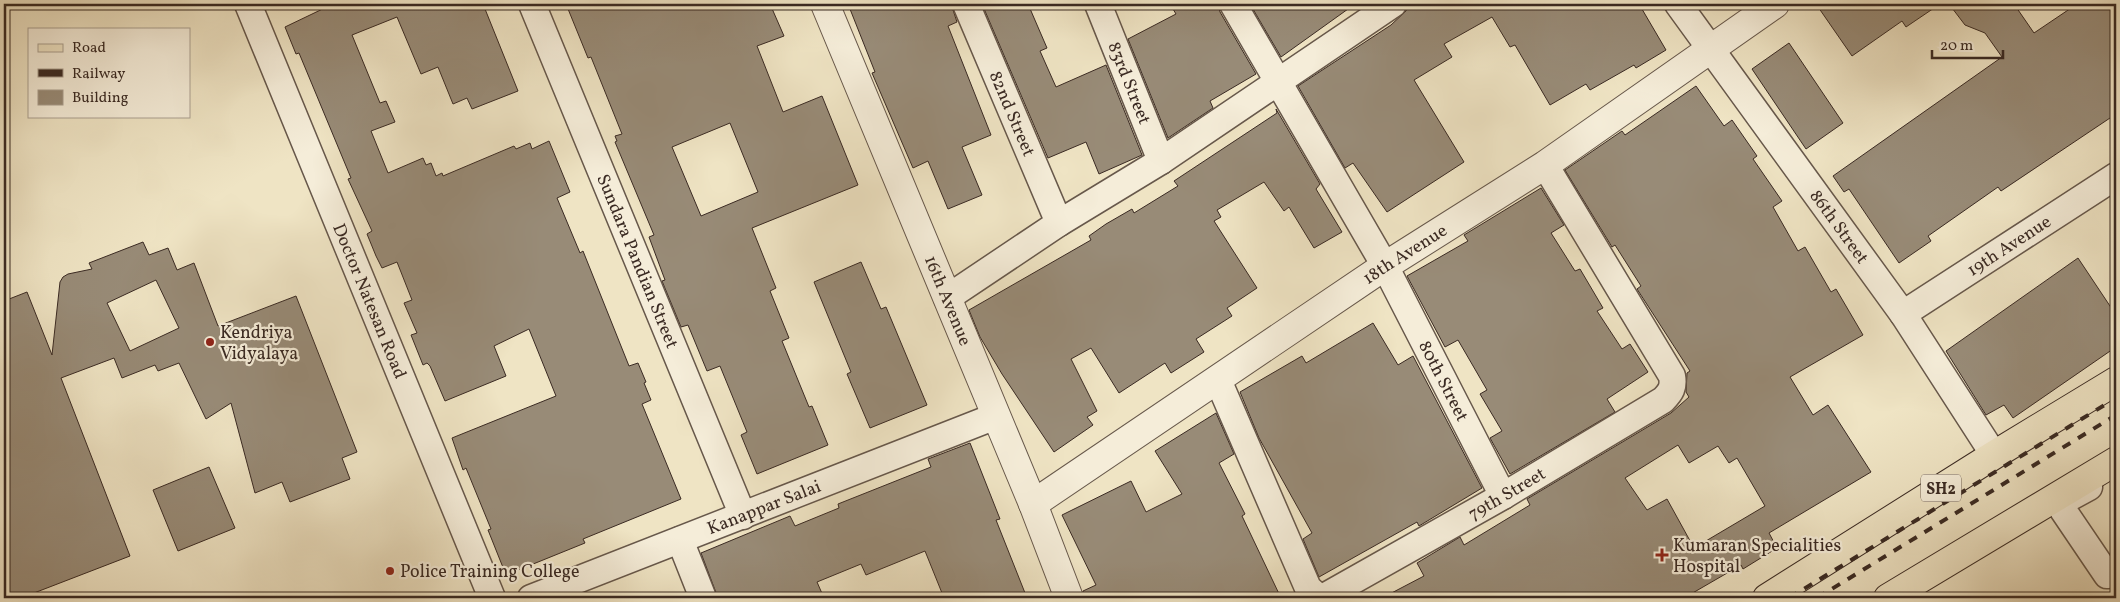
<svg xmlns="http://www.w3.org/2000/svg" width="2120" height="602" viewBox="0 0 2120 602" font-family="Vollkorn,serif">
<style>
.building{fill:#988b77;stroke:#3a2a23;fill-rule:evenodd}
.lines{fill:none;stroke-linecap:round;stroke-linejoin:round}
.minor-casing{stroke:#67584b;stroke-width:29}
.tertiary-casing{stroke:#67584b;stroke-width:30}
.primary-casing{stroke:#3a2a23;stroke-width:30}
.minor{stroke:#f5edd9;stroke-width:26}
.tertiary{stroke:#f5edd9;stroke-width:28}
.primary{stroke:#efe4c4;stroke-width:28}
.rail{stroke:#3a2a23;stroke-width:4;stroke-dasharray:9 9;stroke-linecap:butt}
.poi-dot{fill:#8f2418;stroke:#f5edd9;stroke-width:2}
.labels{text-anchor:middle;stroke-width:4.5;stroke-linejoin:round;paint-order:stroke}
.shield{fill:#f5edd9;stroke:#72645a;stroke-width:1}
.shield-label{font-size:16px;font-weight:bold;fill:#3a2a23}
.street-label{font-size:18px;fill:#3a2a23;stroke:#f5edd9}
.poi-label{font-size:18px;fill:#3a2a23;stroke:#f5edd9;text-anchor:start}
</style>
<rect width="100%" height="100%" fill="#efe4c4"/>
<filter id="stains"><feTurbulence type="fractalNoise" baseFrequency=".004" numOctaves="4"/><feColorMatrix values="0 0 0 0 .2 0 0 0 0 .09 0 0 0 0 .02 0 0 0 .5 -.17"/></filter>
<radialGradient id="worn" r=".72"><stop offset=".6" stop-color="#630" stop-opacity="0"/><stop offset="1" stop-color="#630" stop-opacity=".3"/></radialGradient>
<path class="building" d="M333,4H483L518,91L472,109L467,98L453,104L438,67L421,74L397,17L352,35L380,103L386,101L395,122L371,131L388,173L423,158L426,165L431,163L436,176L442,173L443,176L514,146L516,149L530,143L532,149L549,141L570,192L557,198L580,253L583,251L629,366L638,363L646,382L644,383L651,400L642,404L681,499L583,539L585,543L506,575L488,530L491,529L466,468L463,470L452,438L556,396L529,329L494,346L506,376L445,401L430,366L427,363L423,365L411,335L417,333L404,303L412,300L397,262L382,268L376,256L367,234L372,231L348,179L351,178L299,53L296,54L285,27Z
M566,4H770L784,36L757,46L783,112L822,96L858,185L752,228L776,288L770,291L789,338L782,341L809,407L812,406L828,445L757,474L741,435L747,432L720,366L707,371L688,325L681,327L662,281L665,280L649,237L654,235L615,142L617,141L615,136L622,134L591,57L588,58ZM730,123L758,192L701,216L672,147Z
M848,4H951L957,22L948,26L991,135L962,147L982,195L948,209L928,161L913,168L872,73L875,72Z
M982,4H1028L1047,48L1040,51L1056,87L1106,65L1142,155L1099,174L1086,142L1048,158Z
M1170,4H1218L1220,12L1256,74L1210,101L1213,108L1168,138L1128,39L1176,14Z
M1250,4H1355L1281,57Z
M1408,4H1639L1666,50L1636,68L1634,65L1590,90L1586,84L1550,105L1515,45L1510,47L1492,17L1444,44L1452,57L1414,80L1464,162L1387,212L1353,163L1345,168L1298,86L1391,25L1406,11Z
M1816,4H1940L1906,27L1902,21L1852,56Z
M1949,4H2014L2034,33L2077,4H2116V114L2001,191L1998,187L1928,236L1931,241L1899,263L1849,189L1844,192L1833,176L2002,57L1985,33L1965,25Z
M1789,43L1843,123L1806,149L1752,69Z
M1696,86L1724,126L1732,120L1757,156L1753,159L1782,201L1773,207L1798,251L1805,247L1831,292L1836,289L1863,335L1790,377L1813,415L1828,405L1871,472L1769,533L1777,548L1743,569L1741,565L1684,598H1382L1424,576L1417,563L1460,537L1464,545L1530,505L1527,499L1671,413L1689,397L1686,392L1687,373L1690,371L1637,289L1641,286L1615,245L1612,247L1565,170L1622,131L1625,135ZM1678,445L1689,463L1718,446L1729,463L1737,458L1765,506L1694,548L1667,499L1647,510L1625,478Z
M1276,109L1320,184L1316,189L1342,232L1314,248L1289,207L1284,211L1264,182L1217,210L1221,217L1214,221L1257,288L1227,308L1232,316L1196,339L1204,352L1171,373L1165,363L1119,393L1091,348L1071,359L1097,411L1087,417L1093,425L1054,452L1002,374L980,337L969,310L1091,240L1089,236L1106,224L1132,209L1134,213L1178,186L1174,181L1277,113Z
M1541,188L1564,225L1551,233L1575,271L1580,269L1603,308L1597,311L1622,349L1630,344L1648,372L1607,399L1615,412L1510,474L1490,438L1502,431L1480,394L1487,390L1458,340L1445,347L1407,276L1468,241L1464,235Z
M143,242L149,255L168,248L177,270L194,263L218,326L296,296L357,452L342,458L350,479L290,502L282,482L255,493L231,403L206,419L179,363L158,371L155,365L122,378L114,358L61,378L130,556L21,598H4V301L27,292L52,355L60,282L63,277L68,274L92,269L89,263ZM156,280L179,328L130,351L107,303Z
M2078,258L2116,315V347L2013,418L2004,405L1986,415L1946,351Z
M861,262L881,309L886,307L927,405L870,428L847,374L851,372L814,282Z
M1373,323L1398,365L1413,356L1482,488L1419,526L1417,522L1319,577L1303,539L1312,533L1259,438L1240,392L1302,356L1306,363Z
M1216,413L1234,454L1219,463L1245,514L1242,516L1281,598H1084L1083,591L1096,585L1062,515L1131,481L1146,512L1182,494L1155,451Z
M970,443L1000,519L996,520L1027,598H944L925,551L866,575L861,564L817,582L824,598H718L701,553L790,516L795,526L839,508L838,504L931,467L928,459Z
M209,467L235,528L178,551L153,490Z"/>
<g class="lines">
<g class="minor-casing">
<g id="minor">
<path id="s1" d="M248,4L492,598"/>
<path id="s2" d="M532,4L743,516"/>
<path id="s3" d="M966,4L1059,223"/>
<path id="s4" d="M1098,4L1161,161"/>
<path id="s5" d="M1233,4L1385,266L1503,496"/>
<path id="s6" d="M1678,4L1903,314L1994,455"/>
<path d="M947,298L1059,223L1161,161L1393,4"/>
<path id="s7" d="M1903,314L2116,176"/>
<path id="s8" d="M1218,380L1308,588L1318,597H1324L1503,496L1663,400C1671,392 1674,387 1672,376L1545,165"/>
<path d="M2089,487L2067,499L2063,510L2107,575L2116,574"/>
<path d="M680,540L703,598"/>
<path id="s9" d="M531,598L996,416"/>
</g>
</g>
<g class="tertiary-casing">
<g id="tertiary">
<path id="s10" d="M825,4L1033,504L1069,598"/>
<path id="s11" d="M1033,504L1385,266L1545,165L1775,4"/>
</g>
</g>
<g class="primary-casing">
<path id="primary" d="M1767,598L1994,455L2116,381
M1888,598L2116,461"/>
</g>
<use href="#minor" class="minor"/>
<use href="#tertiary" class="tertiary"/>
<use href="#primary" class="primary"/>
<path class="rail" d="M1789,598L2116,398
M1817,598L2116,415"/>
</g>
<g class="poi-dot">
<circle cx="210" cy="342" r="5"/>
<path d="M1659.5 547.5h5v5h5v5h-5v5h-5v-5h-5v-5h5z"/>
<circle cx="390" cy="571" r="5"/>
</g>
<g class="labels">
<rect class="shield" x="1921" y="474.5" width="40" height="27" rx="4"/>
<g class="shield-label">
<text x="1941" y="494">SH2</text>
</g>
<g class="street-label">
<text dy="6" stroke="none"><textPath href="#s4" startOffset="85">83rd Street</textPath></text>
<text dy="6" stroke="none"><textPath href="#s3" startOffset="119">82nd Street</textPath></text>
<text dy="6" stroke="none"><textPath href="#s6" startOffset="275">86th Street</textPath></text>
<text dy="6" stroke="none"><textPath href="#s7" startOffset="126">19th Avenue</textPath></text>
<text dy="6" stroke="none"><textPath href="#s11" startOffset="448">18th Avenue</textPath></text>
<text dy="6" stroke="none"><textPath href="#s2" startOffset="278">Sundara Pandian Street</textPath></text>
<text dy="6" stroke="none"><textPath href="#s1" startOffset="321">Doctor Natesan Road</textPath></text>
<text dy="6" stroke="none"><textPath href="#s10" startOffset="321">16th Avenue</textPath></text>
<text dy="6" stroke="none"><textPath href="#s5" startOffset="432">80th Street</textPath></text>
<text dy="6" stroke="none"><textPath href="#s8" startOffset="456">79th Street</textPath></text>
<text dy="6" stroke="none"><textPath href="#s9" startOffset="250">Kanappar Salai</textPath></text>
</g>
<g class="poi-label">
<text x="220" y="338">Kendriya<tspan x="220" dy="21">Vidyalaya</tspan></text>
<text x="1673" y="551">Kumaran Specialities<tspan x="1673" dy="21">Hospital</tspan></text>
<text x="400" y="577">Police Training College</text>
</g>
</g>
<rect width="2120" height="602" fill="none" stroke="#efe4c4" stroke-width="20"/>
<rect x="5" y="5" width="2110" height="592" fill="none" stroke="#3a2a23" stroke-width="2.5"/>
<rect x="10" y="10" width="2100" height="582" fill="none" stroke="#3a2a23"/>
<rect x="28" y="28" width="162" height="90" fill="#f5edd9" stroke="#aa9f90"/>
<rect x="38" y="44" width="25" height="8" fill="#efe4c4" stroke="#aa9f90"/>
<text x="72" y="52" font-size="15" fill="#3a2a23">Road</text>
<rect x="38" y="69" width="25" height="8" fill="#3a2a23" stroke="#aa9f90"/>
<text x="72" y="78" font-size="15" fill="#3a2a23">Railway</text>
<rect x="38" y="90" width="25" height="15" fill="#988b77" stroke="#aa9f90"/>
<text x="72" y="102" font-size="15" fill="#3a2a23">Building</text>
<path d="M1932 50v8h71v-8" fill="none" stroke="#3a2a23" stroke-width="2.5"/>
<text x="1940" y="50" font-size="15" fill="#3a2a23" stroke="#f5edd9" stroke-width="4" paint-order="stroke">20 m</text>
<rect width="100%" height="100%" filter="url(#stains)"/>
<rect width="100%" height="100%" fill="url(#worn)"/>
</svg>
